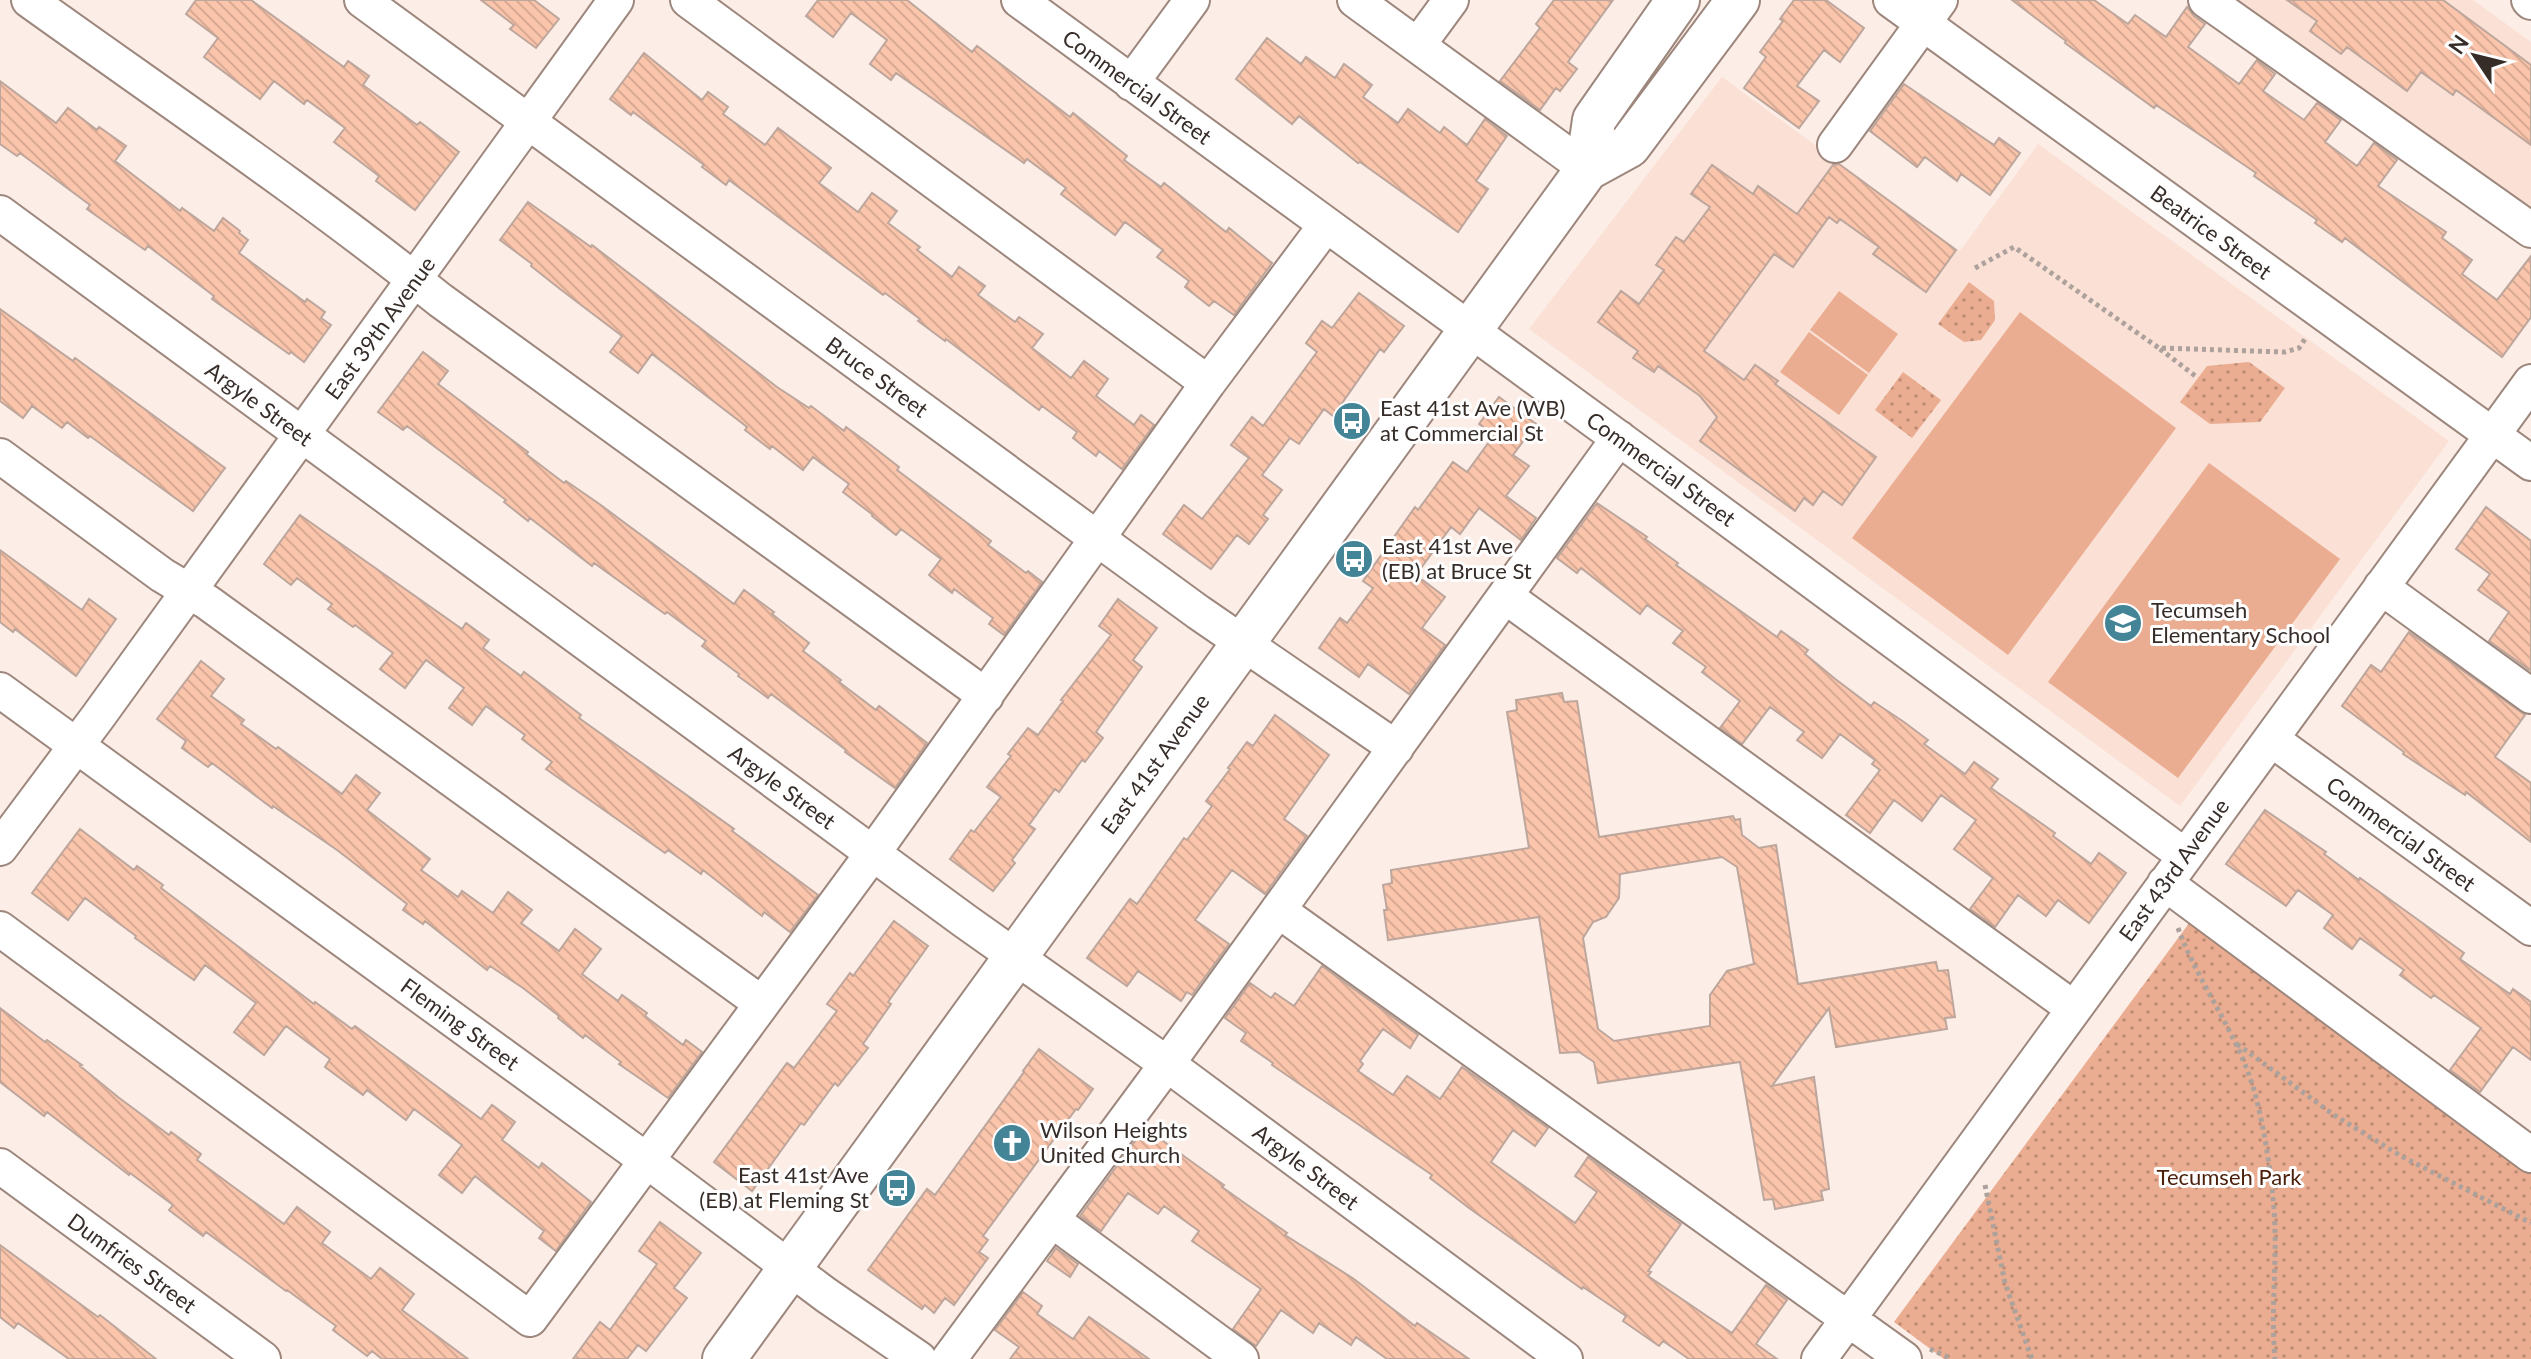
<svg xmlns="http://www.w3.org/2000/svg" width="2531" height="1359" viewBox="0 0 2531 1359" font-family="Lato,sans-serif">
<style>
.built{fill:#fae0d5}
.green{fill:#ebad91}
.park{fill:url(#park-dots)}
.building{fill:url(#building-back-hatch);stroke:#bda69c;stroke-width:2;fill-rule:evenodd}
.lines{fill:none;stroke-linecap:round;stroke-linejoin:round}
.minor-casing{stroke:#9d877d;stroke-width:38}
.major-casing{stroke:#9d877d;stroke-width:46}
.path{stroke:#ada19b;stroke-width:5;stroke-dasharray:4 4;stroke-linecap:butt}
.minor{stroke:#fff;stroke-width:34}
.major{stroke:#fff;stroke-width:42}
.labels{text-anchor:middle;stroke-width:6;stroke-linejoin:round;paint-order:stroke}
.street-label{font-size:22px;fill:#362d29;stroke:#fefefe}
.poi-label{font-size:22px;fill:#362d29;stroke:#fefefe;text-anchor:start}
.park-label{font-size:22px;fill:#4c220d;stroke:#fefefe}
</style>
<defs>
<pattern id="park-dots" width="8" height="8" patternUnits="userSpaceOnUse" patternTransform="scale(2)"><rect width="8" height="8" fill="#ebad91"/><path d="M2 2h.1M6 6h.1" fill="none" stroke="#bf8d76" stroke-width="1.8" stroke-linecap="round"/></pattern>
<pattern id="building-back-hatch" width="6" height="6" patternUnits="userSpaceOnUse" patternTransform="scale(2)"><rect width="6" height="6" fill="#fbc5ac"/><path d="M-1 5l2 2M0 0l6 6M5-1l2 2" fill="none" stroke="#d8aa94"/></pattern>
</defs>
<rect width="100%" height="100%" fill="#fcede6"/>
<path class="built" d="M2228,0H2473L2531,42V218Z
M1722,77L1960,251L2038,144L2449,441L2180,806L1529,329Z"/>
<path class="green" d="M1839,291L1898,334L1869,373L1810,330Z
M2020,312L2176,428L2008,655L1852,538Z
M1809,332L1868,375L1839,415L1780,372Z
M2209,463L2340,559L2178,778L2048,682Z"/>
<path class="park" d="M1969,282L1994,301L1995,320L1981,340L1964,342L1938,324Z
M2249,362L2285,388L2260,422L2210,424L2180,402L2207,366Z
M1903,372L1941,400L1912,438L1875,410Z
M2190,922L2531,1174V1359H1944L1894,1322Z"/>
<path class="building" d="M196,0H251L344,67L348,61L369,76L363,85L417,125L420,122L459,152L415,210L376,181L379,176L334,142L345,128L307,100L304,104L274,81L260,99L204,57L218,38L186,14Z
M481,0H534L559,19L536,48L510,29L514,25Z
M818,0H907L972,52L977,46L1070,117L1073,113L1127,156L1124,160L1161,187L1164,183L1226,232L1229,228L1272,263L1234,315L1214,301L1209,306L1185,287L1189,281L1157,257L1163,250L1125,222L1115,235L1061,194L1066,188L1027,159L1024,163L896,73L891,80L870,64L887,40L851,13L833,37L806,16Z
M1554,0H1613L1568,62L1577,69L1560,91L1556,88L1540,110L1500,81L1540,28L1536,24Z
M1794,0H1826L1864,28L1840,62L1824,50L1797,86L1819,101L1799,128L1744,88L1766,57L1760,52L1783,21L1780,19Z
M2012,0H2094L2128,24L2135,15L2166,37L2187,7L2194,16L2205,24L2188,47L2239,84L2257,60L2275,74L2263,91L2304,120L2317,103L2341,120L2325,142L2357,166L2374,143L2397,160L2378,186L2446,232L2442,238L2472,260L2462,274L2497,300L2531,256V317L2502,357L2345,238L2342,242L2315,223L2317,220L2254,176L2256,173L2156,105L2154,108L2065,43L2066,41Z
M2287,0H2443L2531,65V145L2456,90L2453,95L2421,72L2407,91L2347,47L2341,54L2310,31L2317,21Z
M1267,38L1301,64L1306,57L1335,78L1344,64L1372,85L1363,97L1398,123L1408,109L1440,133L1444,127L1467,145L1485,119L1507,136L1476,181L1488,189L1458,232L1360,162L1358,163L1299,116L1292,124L1236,79Z
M644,53L702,100L708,92L728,107L723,114L765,145L778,128L831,168L819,183L858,212L872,193L897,211L888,223L920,247L917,250L952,277L959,267L985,286L978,295L1015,322L1019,317L1043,334L1032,348L1071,378L1084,361L1108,379L1096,396L1134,425L1141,415L1154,425L1122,469L1099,451L1096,456L1073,438L1077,432L1042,406L1039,410L946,339L945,341L918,321L920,319L885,293L883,295L729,180L726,185L702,167L704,165L633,112L631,115L610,99Z
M0,81L56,123L68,108L97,130L99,127L126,146L115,161L180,211L182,208L214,231L223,218L240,231L239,233L248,240L239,253L305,302L307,299L325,312L321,318L331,325L304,362L291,352L289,354L212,299L214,296L148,246L145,250L115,229L87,209L90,205L20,153L17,156L0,144Z
M1904,84L1994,145L1999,138L2020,153L1990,195L1961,174L1957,181L1925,157L1917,167L1870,131Z
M1839,164L1956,250L1926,292L1873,254L1879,247L1840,219L1837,223L1829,217L1793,267L1774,254L1704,351L1744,380L1755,365L1778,381L1775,384L1876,457L1842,505L1823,491L1813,505L1804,498L1795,511L1700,441L1717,417L1700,396L1658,366L1654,372L1633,358L1638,351L1598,322L1621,291L1639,304L1664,270L1656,265L1676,237L1684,242L1710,207L1691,194L1712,165L1753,194L1758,186L1797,214L1833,165Z
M528,202L591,247L592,245L777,387L809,408L811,406L844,431L846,427L868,443L899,467L897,470L991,541L988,545L1026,573L1028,571L1042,582L1004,635L989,624L993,618L954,589L952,593L929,575L941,559L901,529L896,535L872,516L873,515L843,492L849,484L813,457L803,470L772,446L770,449L745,430L747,427L652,354L638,373L610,352L622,336L560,289L531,266L532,264L500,240Z
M1359,293L1404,326L1384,352L1380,349L1333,416L1324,409L1299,444L1290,438L1262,475L1282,490L1263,515L1268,519L1249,544L1237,535L1211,569L1163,534L1184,505L1202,519L1249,458L1231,445L1252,417L1263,426L1317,352L1306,343L1322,321L1332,328Z
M0,309L73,361L75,358L225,468L193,511L90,436L88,438L67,422L62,428L32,406L23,418L0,401Z
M423,352L448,371L438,384L528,452L526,454L564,483L566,481L598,503L734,604L744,590L774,612L772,614L809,643L803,651L841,680L839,682L876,710L879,706L927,743L895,788L845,752L846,750L771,694L768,698L738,676L739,674L702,646L706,641L667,612L665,614L594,563L592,566L530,518L528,521L504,502L506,500L407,426L403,430L378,412Z
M1499,397L1536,424L1513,455L1529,466L1506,496L1536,518L1521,540L1479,508L1460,534L1451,527L1416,575L1445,597L1422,628L1445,645L1409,694L1368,664L1359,677L1319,648L1340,618L1347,623L1373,588L1363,581L1415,507L1418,510L1453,462L1467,472L1494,435L1479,424Z
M1597,503L1647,537L1645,539L1678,563L1676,565L1777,637L1781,631L1808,650L1805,654L1834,678L1871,706L1874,702L1904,722L1928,740L1924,744L1965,774L1974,762L1998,779L1991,788L2055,833L2053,836L2091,864L2099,853L2126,873L2089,923L2058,900L2046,916L2018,895L1995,927L1970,909L1993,878L1954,849L1976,820L1941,795L1922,821L1894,800L1870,833L1846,815L1880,770L1872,764L1875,760L1840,734L1822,758L1797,740L1804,732L1770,707L1742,744L1720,728L1740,701L1702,672L1706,667L1673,643L1683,631L1647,605L1640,614L1581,568L1577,573L1557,558Z
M2486,507L2531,541V671L2489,641L2509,612L2478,590L2490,574L2456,549Z
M300,515L462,629L466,623L489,640L483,648L521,676L524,672L581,715L579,718L734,829L732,831L818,895L790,932L764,912L762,916L703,870L701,874L668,850L665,853L546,769L552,762L522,739L525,735L486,706L472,725L449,708L464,688L426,660L405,688L380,669L393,653L355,625L353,627L328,609L332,604L297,578L291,585L264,564Z
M0,550L82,610L89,599L116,619L76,676L15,629L13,632L0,622Z
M1118,599L1157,628L1133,660L1142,667L1096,732L1103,738L1085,762L1082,760L1059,792L1055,789L1029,825L1035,829L1012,860L1015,863L993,891L950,859L971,830L974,832L1001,797L987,787L1011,756L1008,754L1028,728L1038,735L1063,701L1061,700L1111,635L1099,626Z
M2409,632L2525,715L2495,757L2531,783V842L2466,792L2465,795L2403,754L2404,752L2342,706L2371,665L2381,672Z
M201,661L224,679L211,696L244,720L241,724L276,749L278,747L342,794L356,775L380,793L367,810L430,859L421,870L458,897L462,891L493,913L508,892L532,910L521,923L559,951L575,929L601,949L582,974L618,1001L622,995L647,1013L645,1016L683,1045L686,1040L702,1052L668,1098L619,1064L621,1062L585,1035L583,1038L558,1018L559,1016L523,988L490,966L487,970L425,921L423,924L403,910L407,904L337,850L273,806L272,808L212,763L208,767L182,748L186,741L157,719Z
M1562,693L1564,702L1577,701L1599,837L1733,816L1735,820L1740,819L1742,835L1759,848L1776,845L1798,984L1936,962L1938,971L1948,970L1955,1017L1945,1018L1947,1029L1836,1047L1829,1008L1772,1086L1814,1077L1829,1189L1821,1191L1823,1200L1775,1209L1773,1199L1764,1200L1740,1062L1598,1083L1594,1062L1579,1052L1560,1053L1539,917L1388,940L1384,910H1387L1383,885L1392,883L1391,870L1529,848L1507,712L1517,710L1516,700ZM1722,857L1737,867L1754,964L1727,971L1710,995V1026L1614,1041L1598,1029L1583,938L1593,922L1606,917L1619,898L1620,874Z
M1275,715L1329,755L1284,819L1307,836L1265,894L1232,870L1195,920L1229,944L1192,995L1187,992L1181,1001L1138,971L1127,986L1087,958L1130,899L1137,904L1184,838L1187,840L1212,806L1206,801L1230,769L1228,768L1247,742L1253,746Z
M2265,810L2326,852L2324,854L2359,880L2360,878L2464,953L2460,959L2510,994L2513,989L2531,1002V1060L2513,1047L2480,1092L2450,1070L2481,1028L2434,995L2431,998L2400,975L2404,970L2360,938L2352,949L2324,928L2333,915L2298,890L2286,906L2226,864Z
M80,829L134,870L137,866L163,885L161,888L314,1004L315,1002L352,1029L355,1026L481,1119L492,1105L515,1122L502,1140L539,1168L542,1163L591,1202L556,1251L539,1238L544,1231L475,1176L462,1193L439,1175L462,1145L414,1109L406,1120L367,1090L363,1095L325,1067L330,1059L286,1026L264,1055L234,1032L256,1003L205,965L194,980L135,938L136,936L85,898L68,920L32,893Z
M894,921L928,946L888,1002L891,1004L863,1044L868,1048L838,1086L835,1083L804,1125L801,1123L752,1191L714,1162L787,1063L794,1068L837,1011L827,1004L850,973L853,976Z
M1322,966L1418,1035L1410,1048L1383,1029L1360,1061L1363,1064L1358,1071L1393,1095L1407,1076L1440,1099L1462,1067L1548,1128L1535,1146L1513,1130L1491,1162L1575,1223L1597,1192L1575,1176L1588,1157L1681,1224L1648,1271L1651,1272L1648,1276L1732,1333L1766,1285L1787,1300L1756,1344L1777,1359H1689L1663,1341L1659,1346L1623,1321L1626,1316L1583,1287L1582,1289L1469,1208L1430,1178L1432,1175L1272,1065L1273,1063L1241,1041L1246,1033L1225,1018L1250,983L1271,998L1275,993L1294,1006Z
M0,1008L45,1042L47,1040L82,1065L80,1066L118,1097L169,1135L171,1132L201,1154L197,1160L284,1224L297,1207L330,1232L322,1243L371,1279L380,1268L414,1294L402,1310L468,1359H382L372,1351L367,1356L333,1330L336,1326L287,1290L286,1291L206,1232L203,1236L169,1210L173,1205L130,1173L129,1175L47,1112L44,1116L0,1082Z
M1039,1049L1093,1089L1078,1110L1076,1109L983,1236L988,1240L979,1252L988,1258L954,1305L945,1298L934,1313L925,1305L922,1309L868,1270L927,1189L935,1195L1024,1072L1023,1071Z
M1147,1125L1165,1138L1163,1141L1224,1185L1222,1187L1287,1233L1285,1235L1354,1279L1415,1326L1417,1323L1469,1359H1387L1356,1337L1351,1345L1319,1323L1313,1333L1281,1310L1256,1346L1233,1329L1261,1289L1192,1241L1199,1231L1164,1206L1158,1214L1128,1193L1101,1231L1080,1216Z
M660,1222L701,1253L674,1288L687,1298L646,1351L638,1345L627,1359H573L600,1322L610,1330L657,1264L639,1251Z
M0,1245L98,1317L100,1315L156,1359H69L18,1323L14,1328L0,1317Z
M1056,1248L1078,1264L1070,1277L1047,1261Z
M1023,1292L1042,1306L1037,1314L1073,1339L1089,1317L1149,1359H1010L1019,1347L995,1330Z"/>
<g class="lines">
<g class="minor-casing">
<path id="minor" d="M29,0C167,99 308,194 440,300L986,696
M362,0L1098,539L1198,612L1396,748
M688,0L1208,383
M1019,0L1643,456L2185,856
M1355,0L1587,169
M1891,0L2531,463
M2206,0L2531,230
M2529,0L2531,2
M1418,45L1451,0
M1131,83L1192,0
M1835,145L1940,0
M0,213L965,921L1167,1064L1565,1359
M0,456L162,575L207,602L761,1003
M2381,587L2531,696
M1505,596L2073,1008
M0,690L646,1160L826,1295L919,1359
M2271,739L2531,928
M0,848L97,718L616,0
M2165,883L2531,1155
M1278,910L1904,1359
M0,929L530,1319L873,853L1208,383L1326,225
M0,1166L263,1359
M1052,1220L1241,1359
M949,1359L1167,1064L1619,438
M1819,1359L2531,382"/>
</g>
<g class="major-casing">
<path id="major" d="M1587,169L1594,120L1678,0
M724,1359L1587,169L1629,146L1738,0"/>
</g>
<path class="path" d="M1975,268L2014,247L2159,348L2285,352L2299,348L2305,339
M2160,349L2198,378
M2178,928C2199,985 2237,1032 2254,1090C2265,1129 2274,1189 2275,1230C2276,1272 2271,1316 2275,1359
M2237,1044L2334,1115L2401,1156L2531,1223
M1985,1185L2005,1283L2032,1359
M1930,1349L1952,1359"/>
<use href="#minor" class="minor"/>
<use href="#major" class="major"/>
</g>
<defs>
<g id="bus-disc" transform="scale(2)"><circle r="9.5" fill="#438497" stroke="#fefefe"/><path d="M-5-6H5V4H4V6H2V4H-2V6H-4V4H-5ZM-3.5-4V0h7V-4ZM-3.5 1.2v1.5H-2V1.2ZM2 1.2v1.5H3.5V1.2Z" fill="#fff"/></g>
<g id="school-disc" transform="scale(2)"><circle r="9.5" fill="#438497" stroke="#fefefe"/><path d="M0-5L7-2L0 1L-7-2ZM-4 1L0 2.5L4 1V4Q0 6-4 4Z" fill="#fff"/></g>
<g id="church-disc" transform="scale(2)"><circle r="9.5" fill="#438497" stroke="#fefefe"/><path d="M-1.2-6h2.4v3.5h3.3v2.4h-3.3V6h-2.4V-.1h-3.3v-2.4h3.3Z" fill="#fff"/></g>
</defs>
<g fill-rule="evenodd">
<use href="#bus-disc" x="1352" y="421"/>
<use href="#bus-disc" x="1354" y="559"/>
<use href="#school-disc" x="2123" y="623"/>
<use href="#church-disc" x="1012" y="1143"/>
<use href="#bus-disc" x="897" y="1188"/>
</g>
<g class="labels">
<g class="street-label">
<text transform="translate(1137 87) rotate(36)" y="8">Commercial Street</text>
<text transform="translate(2211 232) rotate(36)" y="8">Beatrice Street</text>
<text transform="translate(380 328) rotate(-54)" y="8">East 39th Avenue</text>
<text transform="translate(877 377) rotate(36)" y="8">Bruce Street</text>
<text transform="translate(259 404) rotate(36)" y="8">Argyle Street</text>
<text transform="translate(1661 469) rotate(36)" y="8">Commercial Street</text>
<text transform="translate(1155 764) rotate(-54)" y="8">East 41st Avenue</text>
<text transform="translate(782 787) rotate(36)" y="8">Argyle Street</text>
<text transform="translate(2401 834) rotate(36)" y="8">Commercial Street</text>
<text transform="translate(2174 870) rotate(-54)" y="8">East 43rd Avenue</text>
<text transform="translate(460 1024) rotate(36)" y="8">Fleming Street</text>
<text transform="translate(1306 1167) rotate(37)" y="8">Argyle Street</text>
<text transform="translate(132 1263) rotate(36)" y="8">Dumfries Street</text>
</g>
<g class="poi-label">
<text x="1380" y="416">East 41st Ave (WB)<tspan x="1380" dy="25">at Commercial St</tspan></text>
<text x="1382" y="554">East 41st Ave<tspan x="1382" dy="25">(EB) at Bruce St</tspan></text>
<text x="2151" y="618">Tecumseh<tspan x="2151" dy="25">Elementary School</tspan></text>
<text x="1040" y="1138">Wilson Heights<tspan x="1040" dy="25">United Church</tspan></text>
<text x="869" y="1183" text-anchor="end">East 41st Ave<tspan x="869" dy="25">(EB) at Fleming St</tspan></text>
</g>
<g class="park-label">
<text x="2229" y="1185">Tecumseh Park</text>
</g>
</g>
<g transform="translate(2475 56) rotate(305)" stroke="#fefefe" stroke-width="6" paint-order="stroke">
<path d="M0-6L14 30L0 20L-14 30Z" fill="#362d29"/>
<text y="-12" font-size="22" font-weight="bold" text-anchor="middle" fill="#362d29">N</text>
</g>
</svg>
